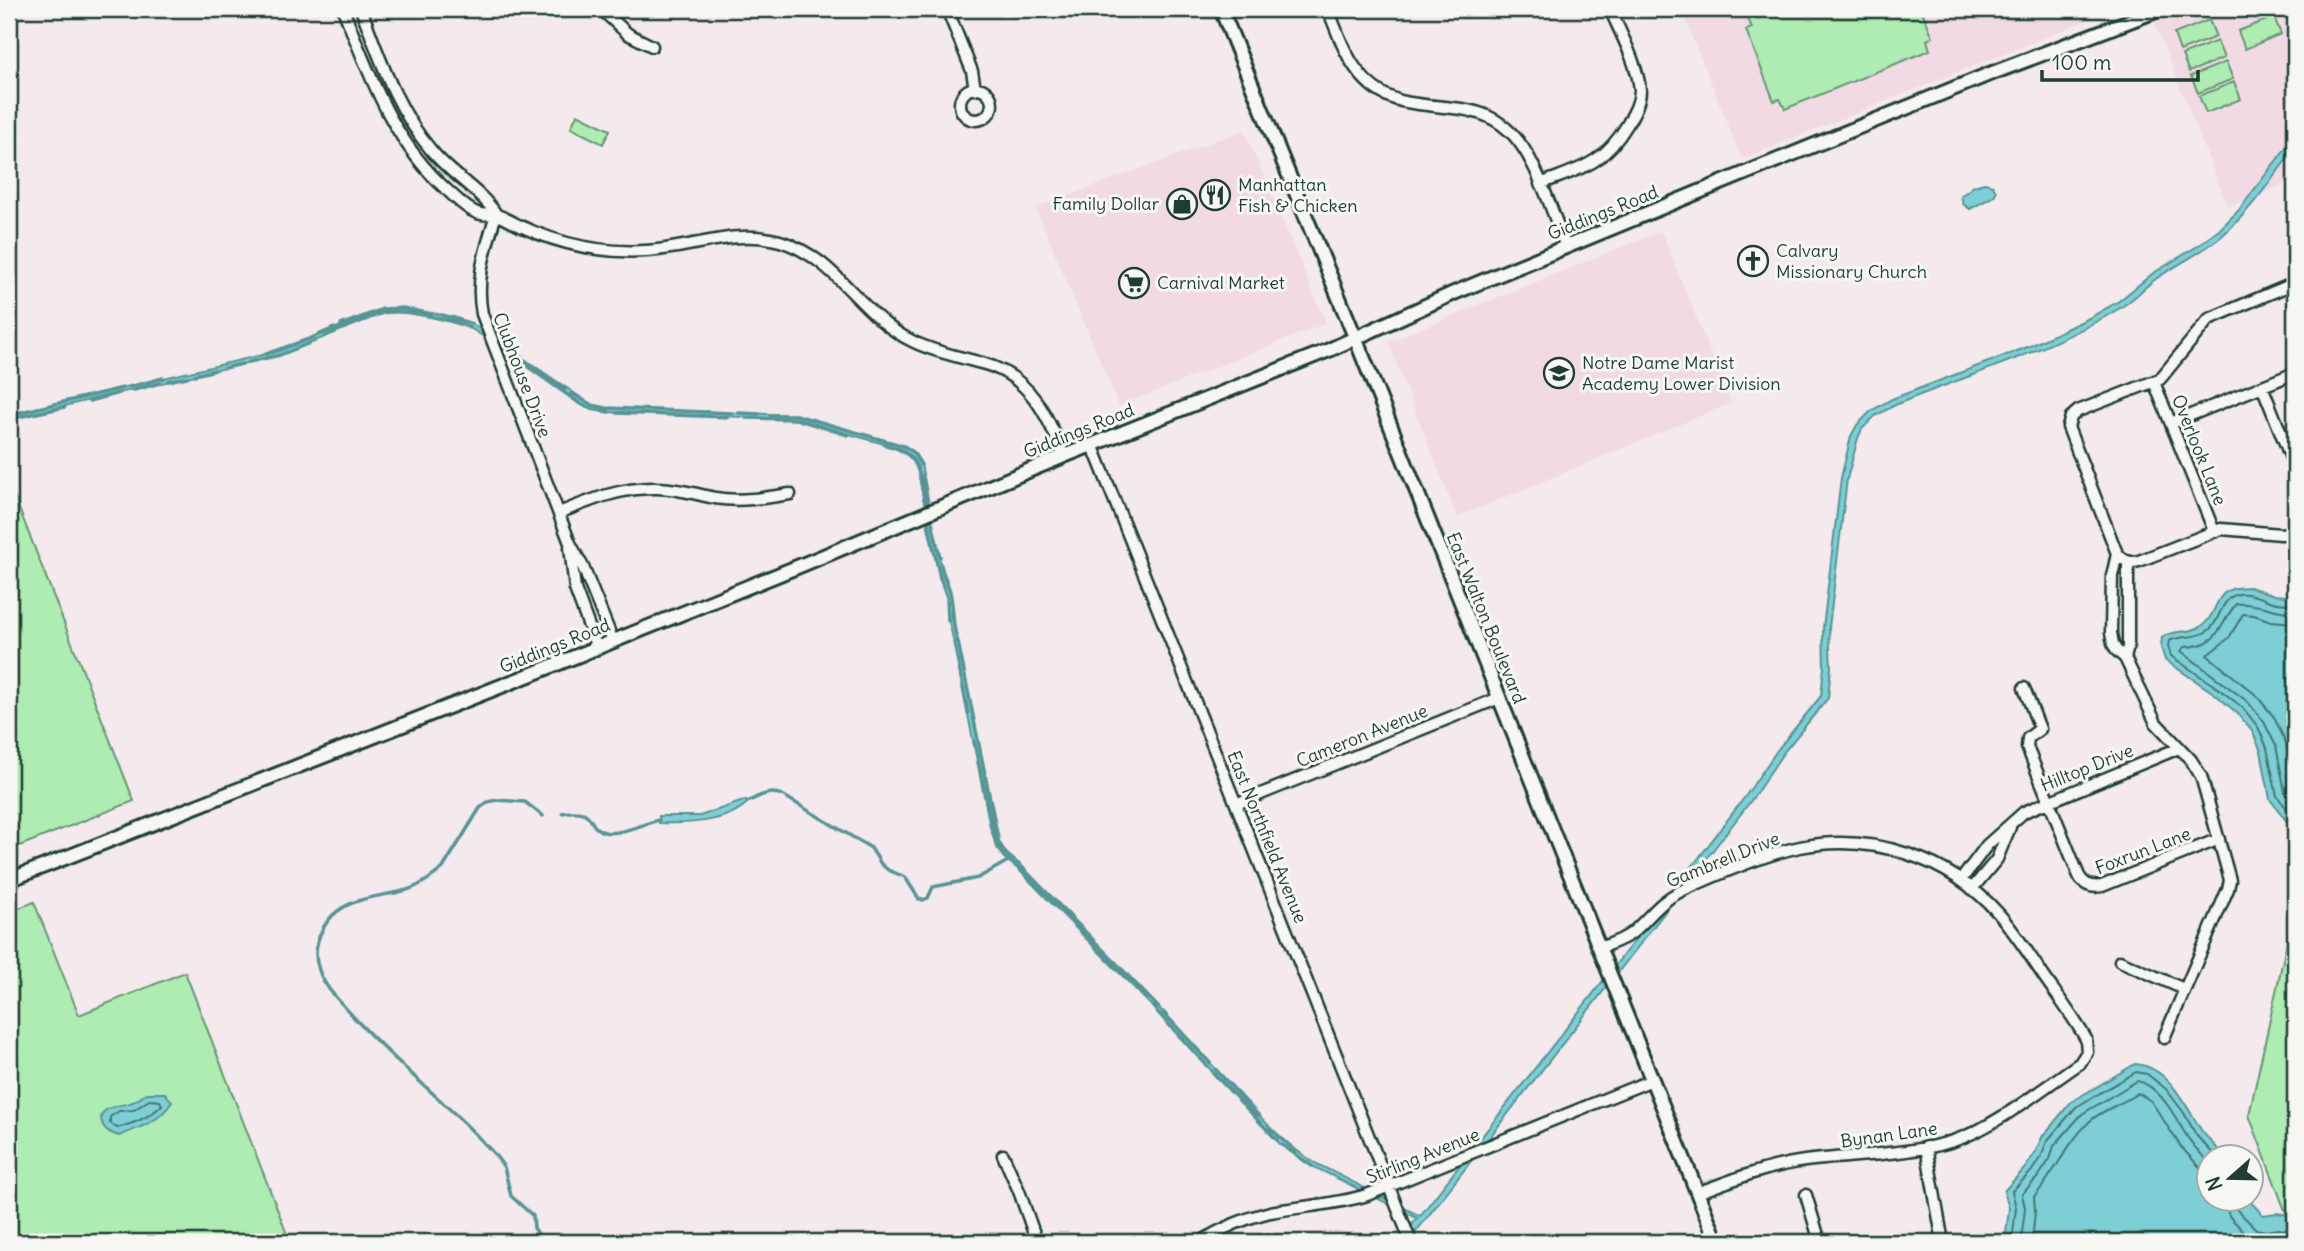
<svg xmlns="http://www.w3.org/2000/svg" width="2304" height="1251" viewBox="0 0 2304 1251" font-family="Delius,sans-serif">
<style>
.built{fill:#f1dae4}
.green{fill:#aeecb4;stroke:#669474;stroke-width:2}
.water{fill:#7dced5;stroke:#579495;stroke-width:2}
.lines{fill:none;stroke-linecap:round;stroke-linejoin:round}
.shore{stroke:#457774;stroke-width:2}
.stream{stroke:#579495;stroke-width:3.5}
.minor-casing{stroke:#1f3d34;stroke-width:15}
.tertiary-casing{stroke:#1f3d34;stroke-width:18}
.secondary-casing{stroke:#1f3d34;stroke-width:18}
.minor{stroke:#f6f6f2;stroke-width:10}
.tertiary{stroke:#f6f6f2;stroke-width:12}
.secondary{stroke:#f6f6f2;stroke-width:12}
.labels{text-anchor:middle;stroke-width:6;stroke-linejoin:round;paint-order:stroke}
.poi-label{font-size:18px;fill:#1f3d34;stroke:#f6f6f2;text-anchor:start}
.street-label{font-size:18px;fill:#1f3d34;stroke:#f6f6f2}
</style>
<rect width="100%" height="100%" fill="#f4e9ec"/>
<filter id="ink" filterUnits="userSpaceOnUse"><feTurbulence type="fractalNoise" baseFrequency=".0143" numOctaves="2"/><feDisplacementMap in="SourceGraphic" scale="14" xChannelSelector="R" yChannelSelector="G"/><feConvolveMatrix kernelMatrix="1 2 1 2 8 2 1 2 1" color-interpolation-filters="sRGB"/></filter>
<g filter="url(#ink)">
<path class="built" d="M1681,9H2115L1742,159Z
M2149,9H2295V180L2228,207Z
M1244,130L1326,323L1119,406L1036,208Z
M1661,231L1731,403L1457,517L1388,342Z"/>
<path class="green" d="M1772,9H1921L1933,37L1927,40L1930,50L1785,109L1780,99L1774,101L1746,30L1752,28L1748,19Z
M2274,17L2281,34L2245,49L2238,31Z
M2209,20L2216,37L2180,51L2174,34Z
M2217,41L2224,58L2189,72L2182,55Z
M2226,62L2233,79L2198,93L2191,76Z
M2234,82L2241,99L2206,113L2199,96Z
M577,114L610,130L603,144L571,128Z
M9,483L134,801L9,850Z
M34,902L79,1015L185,972L290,1242H9V912Z
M2295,905V1237L2249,1115Z"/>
<path class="water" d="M2295,136V148C2273,177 2252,209 2224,234C2204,252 2179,263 2157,278C2144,287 2134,300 2120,308C2050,351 1970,374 1895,405L1875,416L1862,429L1858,438L1847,479L1829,628L1831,667L1828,698L1783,753L1753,798L1707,858L1408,1242H1399L1417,1218L1312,1166L1280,1144L1116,968L1019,869L1004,857L996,845L990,827L954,643L948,617L947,597L940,578L917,466L910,455L902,449L796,419L605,412L591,409L579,403L515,357L470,328L453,321L403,312L384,313L280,355L9,419V415L23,411L279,351L383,309L403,308L454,317L472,324L592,405L606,408L796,415L904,446L913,452L921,464L943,577L951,596V617L958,642L999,843L1007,854L1021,866L1119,965L1283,1141L1315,1163L1420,1216L1701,855L1747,794L1778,749L1821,696L1824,667L1823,628L1841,478L1851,436L1857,425L1871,411L1892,399L2030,346L2089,318L2119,301L2152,274L2196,247L2219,230L2238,211Z
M1984,183L1993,185L1996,192L1994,196L1970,209L1963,204L1961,196L1974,186Z
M2249,587L2275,595L2295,597V828L2285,819L2270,799L2261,751L2252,731L2238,714L2215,694L2165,660L2161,647L2162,637C2177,629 2187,634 2200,627C2216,619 2214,594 2232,589C2237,587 2244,588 2249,587Z
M746,800L747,803C726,823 687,824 659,823V816H700Z
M2135,1064C2170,1067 2185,1106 2202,1131C2209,1140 2217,1148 2224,1156H2210V1198L2248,1199L2263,1215L2277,1213L2294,1216L2295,1242H2005L2009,1208L2004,1191L2025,1168L2036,1151L2042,1137L2071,1102Z
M147,1093H165L172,1102C157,1124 141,1126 119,1136C113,1134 107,1132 104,1127C91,1105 125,1106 133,1102C137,1100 142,1097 147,1093Z"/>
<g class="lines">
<path class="shore" d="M2295,604C2288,604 2280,604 2273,602C2260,598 2238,586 2227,601C2218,611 2218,625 2206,632C2194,639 2180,635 2169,641L2168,646L2171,656L2219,689L2243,708L2258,727L2267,748L2277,796L2295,819
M2295,613C2274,612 2257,602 2236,604C2218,626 2221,646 2184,647L2181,651L2248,702L2264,722L2276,746L2285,792L2295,807
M2295,623L2271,621L2254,615L2243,614L2229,638L2207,655L2256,695L2274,717L2286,743L2295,789
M149,1100L160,1101L162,1105C149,1118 134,1123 117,1128L110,1123V1117L119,1111L134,1110Z
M2224,1198L2229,1216L2249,1237L2264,1242L2279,1240L2295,1242
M2234,1198L2237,1210L2256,1229L2266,1231L2278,1229L2295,1231
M2012,1242L2016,1208L2012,1191L2031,1172L2042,1155L2047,1141L2076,1107L2136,1072L2147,1074L2166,1089L2184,1113L2196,1135L2215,1156
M2021,1242L2025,1208L2022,1194L2038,1177L2050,1159L2054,1146L2082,1114L2137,1081C2160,1085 2176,1119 2188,1138C2194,1147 2202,1155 2210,1164
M2032,1242L2035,1211L2034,1197C2055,1173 2067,1143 2090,1121C2102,1110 2124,1103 2138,1093L2151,1101L2181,1147L2210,1178"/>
<path class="stream" d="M442,315L472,324
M341,325L383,309L403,308L431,314
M325,336C343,328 363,318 383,313C404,308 450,320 470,328
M501,343L565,389
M503,349L579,403L591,409L609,412
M266,354L309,339L334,328
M249,362L280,355L315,341
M225,368L242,364
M195,375L215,370
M168,381L187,377
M130,387L163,378
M134,390L160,383
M571,393L592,405L606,408L731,413
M89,401L119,393
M617,413L728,417
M739,413L759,414
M9,415L123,388
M770,415H796L904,446L913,452L921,465
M746,418L796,419L848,435
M9,419L65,407
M886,445C922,454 918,472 925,504
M923,476L928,503
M932,522L940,557
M928,523L940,578L947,597L948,621
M941,565C943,576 950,586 951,597C954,613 952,627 958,642L999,843L1006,854L1021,866L1158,1007
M954,642L968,713
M974,741L996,845L1004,857L1019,869L1146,999
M747,802C760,796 770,789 784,796L871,848L881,864L888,870L905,877L919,899L923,900L928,898L933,887L978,878L1008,861
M562,813C599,807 584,826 604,832C618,836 646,823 659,820
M543,816L525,802L496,800L488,802L480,808L443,868C434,876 418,887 407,890C382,897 352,896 332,916C318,931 312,951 319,970C324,987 339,1000 350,1013C395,1064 451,1105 495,1155L504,1167L511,1196L533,1216L534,1228L544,1242
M1153,1007L1207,1066
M1163,1012L1210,1063
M1215,1069L1258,1115
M1212,1072L1277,1140
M1270,1128L1296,1151
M1282,1145L1312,1166"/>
<g class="minor-casing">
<path id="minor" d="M343,9C370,76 392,141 447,190C456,198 466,209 477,213C485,216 494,213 502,217C547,241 594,254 645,251C691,249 734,228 780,241C839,259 860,317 914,342C937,353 961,357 985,364C1030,377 1048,416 1064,456
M361,9C380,58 396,109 431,150C450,174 479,189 496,214
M601,9L628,34L652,46
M947,9L972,71L975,89
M1328,9C1343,47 1356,89 1401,101C1418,105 1436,106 1453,108C1474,110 1492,115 1507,129C1535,152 1552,213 1566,247
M960 104a16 16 0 1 1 32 0a16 16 0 1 1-32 0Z
M1540,184C1581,168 1603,165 1627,125C1633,114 1640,103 1640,90C1638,65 1620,32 1610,9
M496,214C486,249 475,278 482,314L570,543L583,567L613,641
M2295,283L2209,319L2160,379L2078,411L2071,417L2068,427L2116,551C2121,560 2129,564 2139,561L2221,529L2281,534L2295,532
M2154,382L2214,531
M2262,386L2295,468
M2171,423L2295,373
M1092,444L1411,1242
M559,513C591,500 621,487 657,488C677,488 695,494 715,498C740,502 765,498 790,494
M570,547L575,589L597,648
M2117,554L2112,576L2111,633L2113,644L2116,650L2125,658L2156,723L2191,760L2201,776L2230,880L2228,889L2164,1038
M2125,658L2128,647V562
M2024,688L2040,729L2028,738L2027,747L2079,876C2084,885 2092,888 2102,886L2219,839
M1236,804L1499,698
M1961,880L1987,845L2024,812L2179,748
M1972,889L1997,859L2010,827
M1599,948C1610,944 1624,940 1633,932C1649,918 1660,901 1681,891C1714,876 1765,854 1800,847C1873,833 1949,858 1998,913C2016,933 2030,956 2045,978C2059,998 2074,1018 2086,1039L2087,1052L2080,1063C2043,1088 1994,1128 1953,1141C1910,1155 1850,1155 1805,1161C1767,1166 1732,1180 1697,1193
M2120,961L2184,989
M1926,1147L1943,1242
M1003,1155L1019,1191L1037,1242
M1806,1195L1820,1242
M1200,1242C1222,1228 1245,1218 1270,1212C1303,1206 1335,1205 1367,1195L1652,1080"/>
</g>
<g class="tertiary-casing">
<path id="tertiary" d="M9,880L532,674L797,567L1064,456L1329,350L1454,293L1699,192L1987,75L2161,9"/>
</g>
<g class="secondary-casing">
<path id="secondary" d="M1221,9L1355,337L1717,1242"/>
</g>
<use href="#minor" class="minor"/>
<use href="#tertiary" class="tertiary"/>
<use href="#secondary" class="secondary"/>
</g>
</g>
<defs>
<g id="restaurant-ring" transform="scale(1.575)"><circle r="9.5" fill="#f6f6f2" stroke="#1f3d34" stroke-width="1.5"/><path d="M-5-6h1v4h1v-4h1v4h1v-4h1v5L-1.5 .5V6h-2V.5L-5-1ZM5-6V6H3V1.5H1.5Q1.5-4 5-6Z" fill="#1f3d34"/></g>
<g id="shop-ring" transform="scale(1.575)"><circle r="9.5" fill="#f6f6f2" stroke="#1f3d34" stroke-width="1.5"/><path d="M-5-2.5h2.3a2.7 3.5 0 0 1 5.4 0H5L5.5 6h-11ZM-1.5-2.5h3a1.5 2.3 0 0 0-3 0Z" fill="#1f3d34"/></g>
<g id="church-ring" transform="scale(1.575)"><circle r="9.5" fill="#f6f6f2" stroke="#1f3d34" stroke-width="1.5"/><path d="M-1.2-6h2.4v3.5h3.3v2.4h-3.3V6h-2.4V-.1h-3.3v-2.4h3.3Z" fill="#1f3d34"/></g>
<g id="supermarket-ring" transform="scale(1.575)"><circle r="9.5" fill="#f6f6f2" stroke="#1f3d34" stroke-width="1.5"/><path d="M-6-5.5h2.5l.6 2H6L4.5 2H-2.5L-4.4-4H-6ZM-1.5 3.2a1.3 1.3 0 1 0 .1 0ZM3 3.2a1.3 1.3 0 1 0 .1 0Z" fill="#1f3d34"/></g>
<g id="school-ring" transform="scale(1.575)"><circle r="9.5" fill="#f6f6f2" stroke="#1f3d34" stroke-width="1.5"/><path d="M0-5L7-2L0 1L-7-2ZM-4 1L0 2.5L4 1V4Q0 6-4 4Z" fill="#1f3d34"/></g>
</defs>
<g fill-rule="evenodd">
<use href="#restaurant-ring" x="1215" y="195"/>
<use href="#shop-ring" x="1182" y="204"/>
<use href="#church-ring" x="1753" y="261"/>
<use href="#supermarket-ring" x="1134" y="283"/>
<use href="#school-ring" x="1559" y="373"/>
</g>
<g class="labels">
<g class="poi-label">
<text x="1238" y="191">Manhattan<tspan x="1238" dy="21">Fish &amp; Chicken</tspan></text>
<text x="1159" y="210" text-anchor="end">Family Dollar</text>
<text x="1776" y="257">Calvary<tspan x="1776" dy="21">Missionary Church</tspan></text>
<text x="1157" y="289">Carnival Market</text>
<text x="1582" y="369">Notre Dame Marist<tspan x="1582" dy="21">Academy Lower Division</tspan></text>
</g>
<g class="street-label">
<text transform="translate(1603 213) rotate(-22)" y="6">Giddings Road</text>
<text transform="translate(522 375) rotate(69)" y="6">Clubhouse Drive</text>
<text transform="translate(1079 431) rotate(-22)" y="6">Giddings Road</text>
<text transform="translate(2199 450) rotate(68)" y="6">Overlook Lane</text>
<text transform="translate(1486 618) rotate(68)" y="6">East Walton Boulevard</text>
<text transform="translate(555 646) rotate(-22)" y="6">Giddings Road</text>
<text transform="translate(1362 736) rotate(-22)" y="6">Cameron Avenue</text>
<text transform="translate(2087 768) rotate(-22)" y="6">Hilltop Drive</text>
<text transform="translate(1267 837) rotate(68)" y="6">East Northfield Avenue</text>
<text transform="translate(2143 851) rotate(-21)" y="6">Foxrun Lane</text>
<text transform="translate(1723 860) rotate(-22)" y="6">Gambrell Drive</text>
<text transform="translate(1889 1135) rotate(-8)" y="6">Bynan Lane</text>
<text transform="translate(1423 1156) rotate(-22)" y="6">Stirling Avenue</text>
</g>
</g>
<rect width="2304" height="1251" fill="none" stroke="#f6f6f2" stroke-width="35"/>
<rect x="18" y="18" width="2269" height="1216" fill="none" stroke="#1f3d34" stroke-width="2.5" filter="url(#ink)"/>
<g transform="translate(2230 1178) rotate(250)"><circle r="33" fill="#f6f6f2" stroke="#a0aca6" stroke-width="2"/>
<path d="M0-5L12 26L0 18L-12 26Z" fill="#1f3d34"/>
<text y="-10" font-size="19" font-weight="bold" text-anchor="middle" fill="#1f3d34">N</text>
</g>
<path d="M2042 70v10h156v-10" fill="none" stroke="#1f3d34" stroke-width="3.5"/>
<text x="2052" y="70" font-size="21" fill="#1f3d34" stroke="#f6f6f2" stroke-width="5" paint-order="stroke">100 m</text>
</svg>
